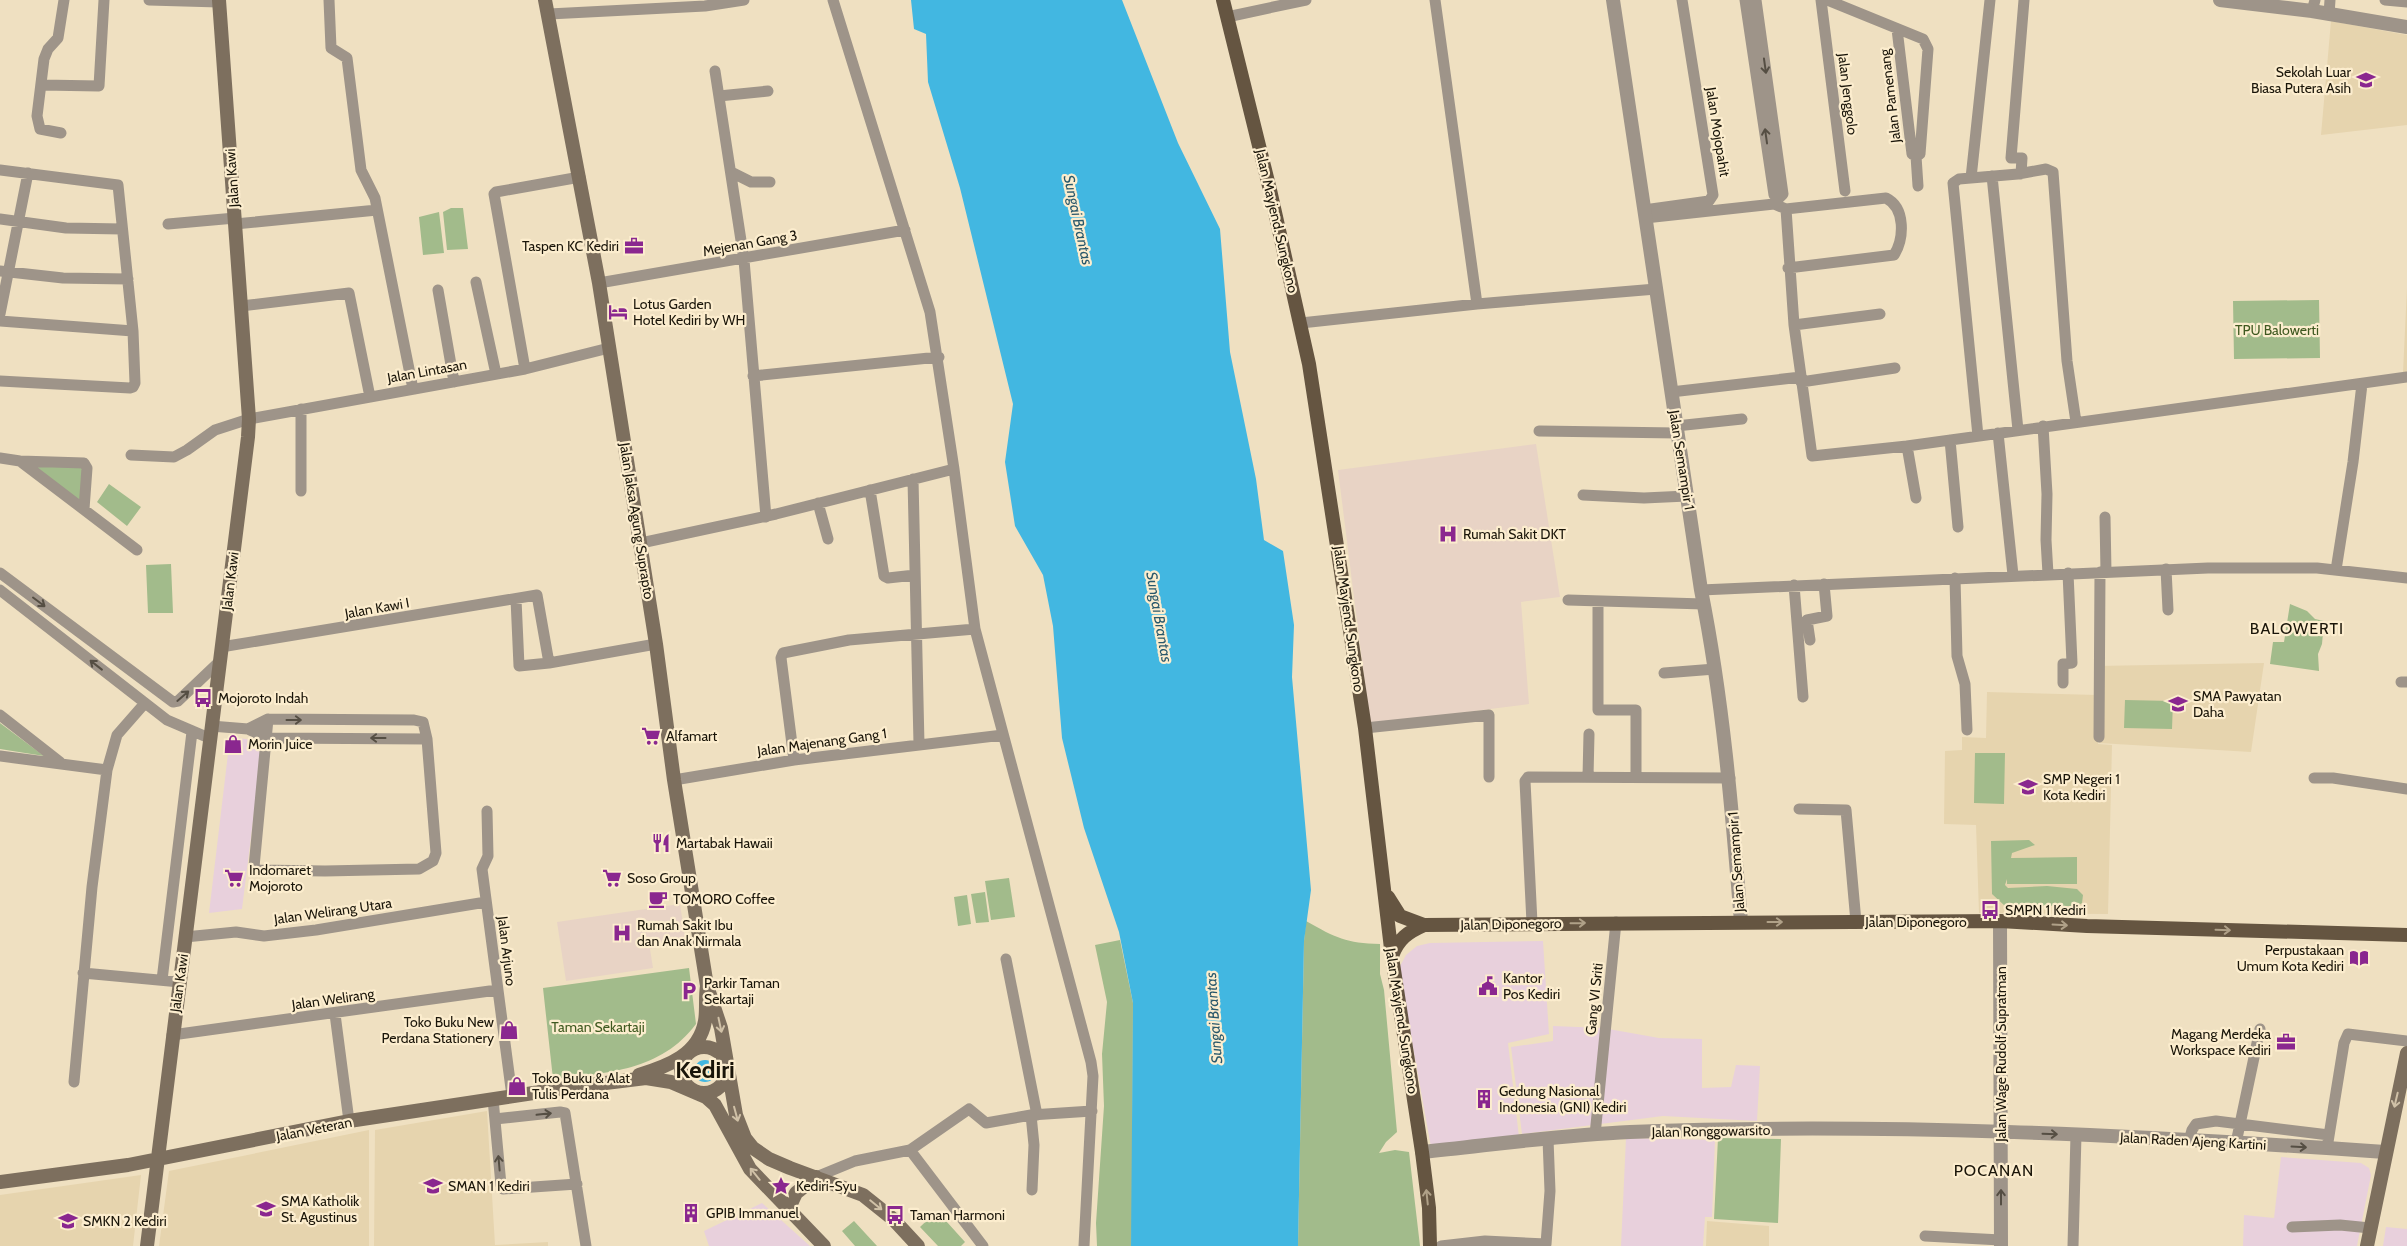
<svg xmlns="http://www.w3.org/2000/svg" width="2407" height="1246" viewBox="0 0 2407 1246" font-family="Cabin,sans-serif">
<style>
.commercial{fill:#e8d0dc}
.built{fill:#e6d4ae}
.medical{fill:#e8d3c5}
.green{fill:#a2bb8b}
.water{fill:#42b7e1}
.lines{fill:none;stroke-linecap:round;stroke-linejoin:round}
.minor{stroke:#9e9489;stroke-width:11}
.tertiary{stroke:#9e9489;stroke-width:14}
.secondary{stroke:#7d6f5e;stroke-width:14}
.primary{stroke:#655541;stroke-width:14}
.oneway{stroke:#554e43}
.oneway2{stroke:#b0a188}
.oneway3{stroke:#d0c1a7}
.labels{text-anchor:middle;stroke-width:4.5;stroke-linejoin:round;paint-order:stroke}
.poi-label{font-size:14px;fill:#1a1509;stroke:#fcedce;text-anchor:start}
.street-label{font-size:14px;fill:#1a1509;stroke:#fcedce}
.park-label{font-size:14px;fill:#3f5920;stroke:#fcedce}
.water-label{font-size:15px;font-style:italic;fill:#29586b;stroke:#fcedce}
.quarter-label{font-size:16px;letter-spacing:1px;fill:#1a1509;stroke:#fcedce}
.town-label{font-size:24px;font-weight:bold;fill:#1a1509;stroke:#fcedce}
</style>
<rect width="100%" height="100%" fill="#efe0c1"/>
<path class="commercial" d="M230,737L263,741L242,909L209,913Z
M1543,941L1549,1034L1508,1043L1519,1137L1431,1147L1402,986L1400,966L1406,955L1417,946L1430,943Z
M1553,1026L1603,1028L1659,1038L1702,1039V1088L1731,1087L1736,1065L1760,1066L1757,1121L1663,1116L1522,1134L1511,1047L1553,1041Z
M1626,1138L1715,1140L1712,1217H1705L1703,1246H1621Z
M2281,1157L2361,1163L2369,1168L2371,1175L2357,1246H2243L2244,1215L2274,1218Z
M762,1203L810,1246H709L704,1231Z
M2386,1227L2407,1229V1246H2383Z"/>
<path class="built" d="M2331,21L2407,35V125L2321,135Z
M2407,288V372H2403Z
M2264,663L2251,752L2099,743L2098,716V744L2112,745L2108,914L1979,913L1976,825L1944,824L1945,751L1962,750V737L1986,738L1987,692L2097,695L2096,666Z
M487,1111L495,1245L548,1242V1246H374L375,1130Z
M369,1130V1246H159L169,1171Z
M141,1175L133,1246H0V1195Z
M1707,1221L1769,1226V1246H1706Z"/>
<path class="medical" d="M1536,444L1560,597L1521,602L1529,704L1370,724L1338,470Z
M680,904L686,944L650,949L653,968L566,981L557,922Z"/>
<path class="green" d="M451,208H463L468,249L447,250L443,212Z
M439,212L444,253L423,255L419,217Z
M2319,300L2320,358L2234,359L2233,301Z
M31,465L83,468L81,502Z
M109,484L141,507L127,526L97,502Z
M171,564L173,613H148L146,565Z
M2290,604L2307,611L2315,619L2324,621L2322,644L2318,654L2319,671L2270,664L2273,642H2284Z
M2125,700L2173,701L2172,729L2124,728Z
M0,723L44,756L0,749Z
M1975,753H2005L2004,804L1974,803Z
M2029,840L2035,845L2012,853L2011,858L2077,857V884H2007V879L2005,885L2008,888L2047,886L2077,889L2083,895L2082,903L2077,906H2005L1992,894L1991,841Z
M1009,878L1015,917L991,920L985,881Z
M985,892L989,922L976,923L971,894Z
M967,895L971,924L958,926L954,897Z
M1306,921C1336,938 1346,943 1380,944V974L1384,990L1397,1132L1386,1142L1379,1153L1395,1150L1409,1152L1420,1246H1298L1304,941Z
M1120,940L1133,1003L1132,1227L1131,1246H1097L1096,1223L1104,1106L1102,1054L1107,1002L1095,945Z
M689,968L696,1024C661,1071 607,1073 553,1079L543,988Z
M1718,1138L1781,1139L1778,1223L1714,1219Z
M937,1211L965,1242L961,1246H938L920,1227Z
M854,1221L877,1246H855L842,1231Z"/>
<path class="water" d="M911,0H1122L1178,143L1220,229L1230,352L1256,479L1264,540L1283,551L1294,625L1292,677L1311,890L1304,941L1298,1246H1131L1133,1003L1119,932L1084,828L1062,738L1053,626L1043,575L1015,526L1005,462L1013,404L960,188L928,82L926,34L914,29Z
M694 1071a11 11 0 1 1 22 0a11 11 0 1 1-22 0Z"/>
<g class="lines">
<path class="minor" d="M149,0L219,2
M329,0L331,48L347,58L361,170L375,198L413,389
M833,0L930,312L954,469L975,629L1091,1062L1093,1076L1084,1246
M1745,0L1774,195L1779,198L1783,194L1756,0
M1821,0L1845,191
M1827,0L1923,39L1928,49L1920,154L1916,156
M2385,0L2407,2
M2312,11L2315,0
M549,14L705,6L744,0
M2329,14L2330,0
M1227,17L1306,0
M1897,29L1912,154L1916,156
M715,71L744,260L766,517
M42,85L99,86L104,0
M719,96L768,91
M61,133L40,129L37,116L44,59L48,49L58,38L64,0
M1916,156L1918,186
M0,170L118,185L133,331L135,383L133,387L130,388L0,381
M731,172L751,182H770
M2021,174L2022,158H2011L2024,0
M1992,176L2018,430
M1971,178L1990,0
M1786,209L1794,325L1812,456L1907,446L2407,377
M1644,210L1709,201L1713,195L1682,0
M1645,218L1774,204L1786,209L1886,198C1906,208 1904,239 1894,255L1788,268
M0,219L66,228L122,229
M168,224L235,218
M235,224L377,210
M0,271L63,278L128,279
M476,282L496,374
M599,283L905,230
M438,290L454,382
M1477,304L1656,289
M241,306L349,293L370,397
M0,314L28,173
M0,321L133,331
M1301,323L1477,304L1435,0
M1794,325L1880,314
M525,369L494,194L496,192L580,177
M753,376L939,357
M1801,382L1895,368
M1671,392L1801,377
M1676,426L1742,419
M2043,426L2047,494L2046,540L2048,574
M1539,431L1677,433
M1998,433L2013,575
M1978,436L1953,183L1959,179L2018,174L2046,169L2053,172L2067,361L2076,422
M1950,440L1958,527
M1907,446L1916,498
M131,455L174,457L187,450L215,430L249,419L525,369L609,348
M0,458L20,461L84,463L87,468L84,509
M20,461L137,550
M913,479L919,744
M870,490L884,576L888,578L915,575
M301,491V409
M1583,495L1644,498L1687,496
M818,503L828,539
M2105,517L2106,572
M641,543L776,514L954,469
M2166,569L2168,610
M2336,570L2353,462L2362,384
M0,573L173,702L178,701L218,663
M1955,578L1957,656L1965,684L1967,730
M1794,585L1803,697
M0,590L167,720L209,738
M1701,590L2208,568H2317L2407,578
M516,599L519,666L549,663
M1568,600L1704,604
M1598,601V710H1636V777
M1810,640L1807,620L1827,616L1824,584
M221,647L537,595L549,663L656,644
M1664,673L1715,669
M2401,682H2407
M2063,683V664L2072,663L2068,573
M0,715L60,762
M211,726L248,729L267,738L427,739
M1365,728L1489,715V777
M248,729L268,719L414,720L423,722L427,739L436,853L433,861L419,869L325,871L258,870L254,867L268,719
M2099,737L2100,572
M0,756L107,770L92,887L74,1082
M794,760L781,658L783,653L849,640L975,629
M107,770L117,735L145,703
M1588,777L1589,734
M2314,778H2333L2407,789
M674,780L794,760L1003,735
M1799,809L1846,810L1856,922
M487,811L488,856L482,869L512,1096
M1532,923L1525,781L1528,777L1730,778
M185,937L236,932L264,936L316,930L486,902
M1006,959L1037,1115
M83,973L180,982
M162,980L192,732
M335,1014L349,1121
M172,1035L497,990
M493,1099L501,1185L503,1189L577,1184
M1031,1115L1034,1145L1032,1190
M495,1119L560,1112L565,1113L586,1246
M1595,1135L1616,922
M2189,1141L2192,1130L2196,1124L2216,1121L2329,1135
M2236,1143L2260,1029
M2327,1148L2344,1043L2348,1034L2407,1041
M910,1150L969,1109L986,1123L1031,1115L1092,1111
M816,1177L855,1161L910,1150L983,1246
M2292,1227L2340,1225L2370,1228
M1925,1236L2001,1240
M1441,1246L1485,1241L1546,1244L1550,1191L1548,1139
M2073,1246L2076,1135"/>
<path class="tertiary" d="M1613,0L1701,590C1723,700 1732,810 1741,922
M2220,0L2312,11L2407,27
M2000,921L2001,1246
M1422,1152C1491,1145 1561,1135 1630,1132C1881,1122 2134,1135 2385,1152"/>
<path class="secondary" d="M545,0L599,283L656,644L674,780L707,986L721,1028L736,1115L745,1138L753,1148L769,1159L790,1168L863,1195L893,1219L918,1246
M681 1070a23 23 0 1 1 46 0a23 23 0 1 1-46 0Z
M639,1075C668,1066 699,1055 705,1021C707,1010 705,998 707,986
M0,1182L128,1165L349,1121L573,1087L646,1078L671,1082L706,1097L715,1105L750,1169L824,1246
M788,1210L796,1193L816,1177
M147,1246L248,437L249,419L219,0
M2367,1246L2407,1053"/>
<path class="primary" d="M1223,0L1270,190L1309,364L1365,728L1392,957L1422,1152L1429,1208L1430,1246
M1388,897L1400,916L1424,925L2000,921L2087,926L2407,935
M1392,956C1398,939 1408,932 1424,925"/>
</g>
<defs><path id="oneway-shaft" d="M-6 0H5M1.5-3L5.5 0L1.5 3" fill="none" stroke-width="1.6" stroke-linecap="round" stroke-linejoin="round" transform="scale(1.25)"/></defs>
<g class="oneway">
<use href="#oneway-shaft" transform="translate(1765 66) rotate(82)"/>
<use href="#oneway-shaft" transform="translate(1766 136) rotate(-98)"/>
<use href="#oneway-shaft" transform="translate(39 602) rotate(37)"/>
<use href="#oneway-shaft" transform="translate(96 665) rotate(-142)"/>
<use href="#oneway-shaft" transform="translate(183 696) rotate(-41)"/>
<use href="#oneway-shaft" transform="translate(294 720)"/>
<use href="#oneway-shaft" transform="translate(378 738) rotate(-180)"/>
<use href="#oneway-shaft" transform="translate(544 1114) rotate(-6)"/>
<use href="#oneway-shaft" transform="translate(2050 1134) rotate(2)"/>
<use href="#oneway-shaft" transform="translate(2299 1147) rotate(3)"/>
<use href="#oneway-shaft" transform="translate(499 1163) rotate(-95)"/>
<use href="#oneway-shaft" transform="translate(2001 1197) rotate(-90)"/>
</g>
<g class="oneway2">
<use href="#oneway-shaft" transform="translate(1775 922)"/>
<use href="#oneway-shaft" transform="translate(1578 923) rotate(-1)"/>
<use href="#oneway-shaft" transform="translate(2060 925) rotate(3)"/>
<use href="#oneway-shaft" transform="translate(2223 930) rotate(2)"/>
<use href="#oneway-shaft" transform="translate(1427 1197) rotate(-96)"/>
</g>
<g class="oneway3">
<use href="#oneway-shaft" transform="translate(720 1025) rotate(78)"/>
<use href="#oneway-shaft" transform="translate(2396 1100) rotate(103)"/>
<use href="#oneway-shaft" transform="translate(736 1114) rotate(75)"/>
<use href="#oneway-shaft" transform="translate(755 1174) rotate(-129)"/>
<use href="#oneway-shaft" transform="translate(876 1205) rotate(39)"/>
</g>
<defs>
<g id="school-bare" transform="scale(1.5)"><path d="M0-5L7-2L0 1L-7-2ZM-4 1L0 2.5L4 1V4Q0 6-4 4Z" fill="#8a278f" stroke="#fcedce" stroke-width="2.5" paint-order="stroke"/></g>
<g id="office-bare" transform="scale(1.5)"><path d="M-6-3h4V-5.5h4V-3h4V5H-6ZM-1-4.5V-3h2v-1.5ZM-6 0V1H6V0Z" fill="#8a278f" stroke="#fcedce" stroke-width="2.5" paint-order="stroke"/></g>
<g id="hotel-bare" transform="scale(1.5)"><path d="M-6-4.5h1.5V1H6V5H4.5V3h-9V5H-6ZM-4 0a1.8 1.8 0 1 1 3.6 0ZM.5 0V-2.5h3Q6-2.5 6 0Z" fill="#8a278f" stroke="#fcedce" stroke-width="2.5" paint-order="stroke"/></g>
<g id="hospital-bare" transform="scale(1.5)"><path d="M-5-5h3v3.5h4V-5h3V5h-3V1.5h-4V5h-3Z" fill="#8a278f" stroke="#fcedce" stroke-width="2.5" paint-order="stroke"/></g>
<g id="bus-bare" transform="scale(1.5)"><path d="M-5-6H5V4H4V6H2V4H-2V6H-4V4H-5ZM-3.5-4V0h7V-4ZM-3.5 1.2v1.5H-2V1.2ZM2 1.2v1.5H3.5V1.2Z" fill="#8a278f" stroke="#fcedce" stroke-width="2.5" paint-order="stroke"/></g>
<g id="supermarket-bare" transform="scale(1.5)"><path d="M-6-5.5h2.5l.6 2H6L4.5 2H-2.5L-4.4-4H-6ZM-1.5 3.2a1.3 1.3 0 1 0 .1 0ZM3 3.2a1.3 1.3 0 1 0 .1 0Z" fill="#8a278f" stroke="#fcedce" stroke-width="2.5" paint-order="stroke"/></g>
<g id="shop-bare" transform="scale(1.5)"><path d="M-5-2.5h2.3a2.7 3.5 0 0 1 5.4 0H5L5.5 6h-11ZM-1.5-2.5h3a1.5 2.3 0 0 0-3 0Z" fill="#8a278f" stroke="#fcedce" stroke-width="2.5" paint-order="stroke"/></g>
<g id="restaurant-bare" transform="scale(1.5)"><path d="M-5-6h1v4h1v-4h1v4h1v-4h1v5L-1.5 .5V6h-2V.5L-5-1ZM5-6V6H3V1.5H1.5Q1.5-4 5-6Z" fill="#8a278f" stroke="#fcedce" stroke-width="2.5" paint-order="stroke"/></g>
<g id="cafe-bare" transform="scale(1.5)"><path d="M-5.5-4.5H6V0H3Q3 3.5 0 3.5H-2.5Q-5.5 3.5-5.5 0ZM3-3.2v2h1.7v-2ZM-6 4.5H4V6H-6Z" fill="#8a278f" stroke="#fcedce" stroke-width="2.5" paint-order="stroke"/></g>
<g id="library-bare" transform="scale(1.5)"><path d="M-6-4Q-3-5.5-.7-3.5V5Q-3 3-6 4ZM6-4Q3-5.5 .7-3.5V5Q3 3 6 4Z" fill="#8a278f" stroke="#fcedce" stroke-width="2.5" paint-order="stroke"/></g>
<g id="civic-bare" transform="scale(1.5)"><path d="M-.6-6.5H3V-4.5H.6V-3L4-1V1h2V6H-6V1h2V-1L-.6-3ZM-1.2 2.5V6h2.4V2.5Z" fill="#8a278f" stroke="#fcedce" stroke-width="2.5" paint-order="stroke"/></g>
<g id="parking-bare" transform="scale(1.5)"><path d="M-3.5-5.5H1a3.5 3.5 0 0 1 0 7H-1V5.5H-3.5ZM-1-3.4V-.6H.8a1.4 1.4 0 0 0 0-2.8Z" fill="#8a278f" stroke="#fcedce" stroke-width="2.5" paint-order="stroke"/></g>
<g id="building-bare" transform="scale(1.5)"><path d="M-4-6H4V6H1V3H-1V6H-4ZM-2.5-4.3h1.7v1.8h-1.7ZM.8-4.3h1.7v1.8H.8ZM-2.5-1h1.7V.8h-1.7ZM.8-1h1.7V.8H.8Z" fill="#8a278f" stroke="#fcedce" stroke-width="2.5" paint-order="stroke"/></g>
<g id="sight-bare" transform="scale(1.5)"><path d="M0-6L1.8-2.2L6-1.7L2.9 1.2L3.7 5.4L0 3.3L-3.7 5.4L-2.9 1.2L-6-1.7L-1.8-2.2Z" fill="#8a278f" stroke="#fcedce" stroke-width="2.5" paint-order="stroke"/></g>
</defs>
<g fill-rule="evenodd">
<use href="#school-bare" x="2366" y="80"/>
<use href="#office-bare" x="634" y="246"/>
<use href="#hotel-bare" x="618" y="312"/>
<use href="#hospital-bare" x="1448" y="534"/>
<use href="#bus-bare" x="203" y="698"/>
<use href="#school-bare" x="2178" y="704"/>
<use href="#supermarket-bare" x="651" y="736"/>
<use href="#shop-bare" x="233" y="744"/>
<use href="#school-bare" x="2028" y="787"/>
<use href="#restaurant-bare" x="661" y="843"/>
<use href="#supermarket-bare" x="234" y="878"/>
<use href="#supermarket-bare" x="612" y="878"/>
<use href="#cafe-bare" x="658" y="899"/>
<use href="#bus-bare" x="1990" y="910"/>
<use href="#hospital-bare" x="622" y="933"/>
<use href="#library-bare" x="2359" y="958"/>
<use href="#civic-bare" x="1488" y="986"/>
<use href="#parking-bare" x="689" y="991"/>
<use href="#shop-bare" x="509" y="1030"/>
<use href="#office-bare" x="2286" y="1042"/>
<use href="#shop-bare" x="517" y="1086"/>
<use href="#building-bare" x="1484" y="1099"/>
<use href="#school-bare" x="433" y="1186"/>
<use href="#sight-bare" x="781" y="1186"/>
<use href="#school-bare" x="266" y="1209"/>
<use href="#building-bare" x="691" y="1213"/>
<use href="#bus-bare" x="895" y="1215"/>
<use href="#school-bare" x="68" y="1221"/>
</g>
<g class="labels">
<g class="poi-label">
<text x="2351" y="77" text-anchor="end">Sekolah Luar<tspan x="2351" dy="16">Biasa Putera Asih</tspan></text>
<text x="619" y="251" text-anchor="end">Taspen KC Kediri</text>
<text x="633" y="309">Lotus Garden<tspan x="633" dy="16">Hotel Kediri by WH</tspan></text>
<text x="1463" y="539">Rumah Sakit DKT</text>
<text x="2193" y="701">SMA Pawyatan<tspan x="2193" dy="16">Daha</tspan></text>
<text x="218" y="703">Mojoroto Indah</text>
<text x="666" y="741">Alfamart</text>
<text x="248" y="749">Morin Juice</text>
<text x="2043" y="784">SMP Negeri 1<tspan x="2043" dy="16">Kota Kediri</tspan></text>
<text x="676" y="848">Martabak Hawaii</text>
<text x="249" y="875">Indomaret<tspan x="249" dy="16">Mojoroto</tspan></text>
<text x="627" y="883">Soso Group</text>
<text x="673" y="904">TOMORO Coffee</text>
<text x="2005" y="915">SMPN 1 Kediri</text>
<text x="637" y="930">Rumah Sakit Ibu<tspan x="637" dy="16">dan Anak Nirmala</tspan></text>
<text x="2344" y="955" text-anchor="end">Perpustakaan<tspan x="2344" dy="16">Umum Kota Kediri</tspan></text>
<text x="1503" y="983">Kantor<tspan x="1503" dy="16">Pos Kediri</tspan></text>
<text x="704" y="988">Parkir Taman<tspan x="704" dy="16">Sekartaji</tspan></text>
<text x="494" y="1027" text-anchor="end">Toko Buku New<tspan x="494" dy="16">Perdana Stationery</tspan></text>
<text x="2271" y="1039" text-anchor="end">Magang Merdeka<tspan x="2271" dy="16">Workspace Kediri</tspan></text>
<text x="532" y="1083">Toko Buku &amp; Alat<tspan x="532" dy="16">Tulis Perdana</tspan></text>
<text x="1499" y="1096">Gedung Nasional<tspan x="1499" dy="16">Indonesia (GNI) Kediri</tspan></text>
<text x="448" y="1191">SMAN 1 Kediri</text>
<text x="796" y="1191">Kediri-Syu</text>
<text x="281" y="1206">SMA Katholik<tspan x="281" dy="16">St. Agustinus</tspan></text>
<text x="706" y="1218">GPIB Immanuel</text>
<text x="910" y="1220">Taman Harmoni</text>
<text x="83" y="1226">SMKN 2 Kediri</text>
</g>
<g class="street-label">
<text transform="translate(1848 94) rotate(83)" y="5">Jalan Jenggolo</text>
<text transform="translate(1890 96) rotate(-97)" y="5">Jalan Pamenang</text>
<text transform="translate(1718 132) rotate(81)" y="5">Jalan Mojopahit</text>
<text transform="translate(232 178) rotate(-94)" y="5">Jalan Kawi</text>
<text transform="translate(1277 221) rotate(77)" y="5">Jalan Mayjend. Sungkono</text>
<text transform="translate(750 243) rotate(-10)" y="5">Mejenan Gang 3</text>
<text transform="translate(427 371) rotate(-10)" y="5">Jalan Lintasan</text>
<text transform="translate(1682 460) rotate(81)" y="5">Jalan Semampir 1</text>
<text transform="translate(637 521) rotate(81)" y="5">Jalan Jaksa Agung Suprapto</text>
<text transform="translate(230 581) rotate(-83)" y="5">Jalan Kawi</text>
<text transform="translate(377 608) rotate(-10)" y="5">Jalan Kawi I</text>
<text transform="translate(1349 619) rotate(82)" y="5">Jalan Mayjend. Sungkono</text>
<text transform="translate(822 742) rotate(-8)" y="5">Jalan Majenang Gang 1</text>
<text transform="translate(1736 862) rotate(-94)" y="5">Jalan Semampir 1</text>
<text transform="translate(333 911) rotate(-8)" y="5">Jalan Welirang Utara</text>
<text x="1916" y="927">Jalan Diponegoro</text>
<text transform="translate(1511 924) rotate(-1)" y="5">Jalan Diponegoro</text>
<text transform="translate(507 951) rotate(83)" y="5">Jalan Arjuno</text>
<text transform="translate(179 983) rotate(-82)" y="5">Jalan Kawi</text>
<text transform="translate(333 999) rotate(-8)" y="5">Jalan Welirang</text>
<text transform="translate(1594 999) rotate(-84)" y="5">Gang VI Sriti</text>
<text transform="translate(1402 1021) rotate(81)" y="5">Jalan Mayjend. Sungkono</text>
<text transform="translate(2001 1054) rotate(-90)" y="5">Jalan Wage Rudolf Supratman</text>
<text transform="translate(314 1129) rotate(-11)" y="5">Jalan Veteran</text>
<text transform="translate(1711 1131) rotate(-1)" y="5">Jalan Ronggowarsito</text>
<text transform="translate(2193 1141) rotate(3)" y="5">Jalan Raden Ajeng Kartini</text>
</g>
<g class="park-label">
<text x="2277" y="335">TPU Balowerti</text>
<text x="598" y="1032">Taman Sekartaji</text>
</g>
<g class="water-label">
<text transform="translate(1078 220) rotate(78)" y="5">Sungai Brantas</text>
<text transform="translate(1159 617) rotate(80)" y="5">Sungai Brantas</text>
<text transform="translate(1214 1018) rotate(-94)" y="5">Sungai Brantas</text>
</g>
<g class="quarter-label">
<text x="2297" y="634">BALOWERTI</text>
<text x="1994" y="1176">POCANAN</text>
</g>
<g class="town-label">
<text x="705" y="1078">Kediri</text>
</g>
</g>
</svg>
